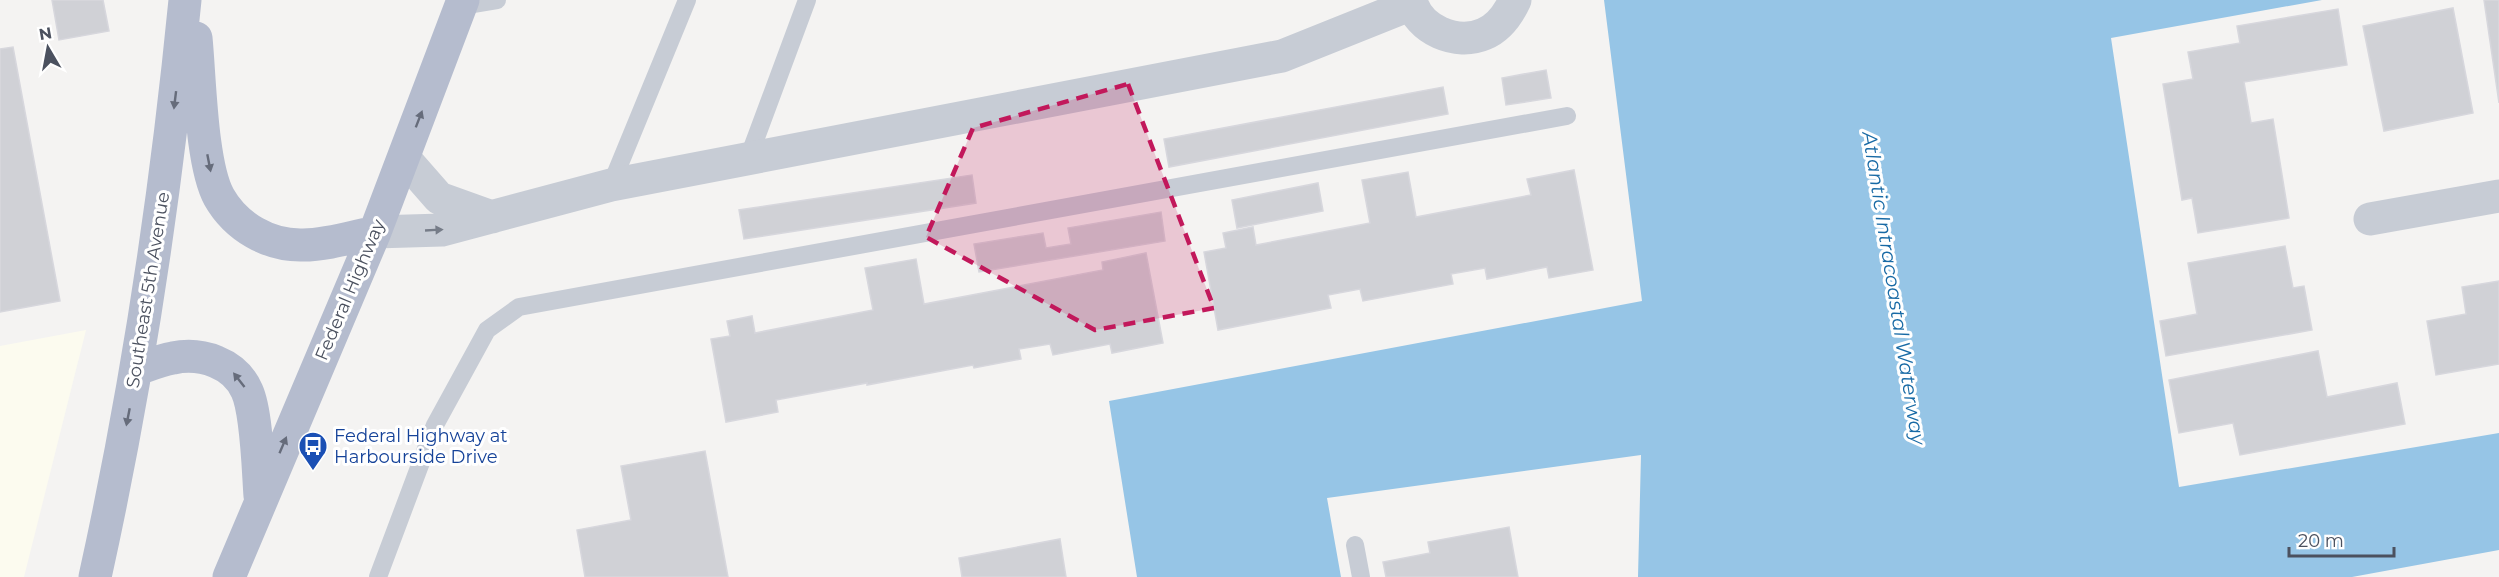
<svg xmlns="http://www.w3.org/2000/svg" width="2499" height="577" viewBox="0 0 2499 577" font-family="Montserrat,sans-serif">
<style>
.commercial{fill:#fcfbef}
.water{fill:#96c5e6}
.building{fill:#d0d1d6;stroke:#d7d7dd;stroke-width:1.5}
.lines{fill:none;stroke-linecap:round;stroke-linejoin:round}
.lane{stroke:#c7ccd5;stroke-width:18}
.street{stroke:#c7ccd5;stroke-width:33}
.primary{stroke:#b5bcce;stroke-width:33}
.oneway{fill:#666c7b}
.oneway2{fill:#767c88}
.marked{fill:#c2185b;fill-opacity:0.2;stroke:#c2185b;stroke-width:4.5;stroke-dasharray:12 8;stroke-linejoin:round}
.labels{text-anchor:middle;stroke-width:6;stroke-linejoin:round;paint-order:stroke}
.street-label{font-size:18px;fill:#4b515f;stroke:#fff}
.transit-label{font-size:18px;fill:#164399;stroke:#fff;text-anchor:start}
.water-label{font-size:20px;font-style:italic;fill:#186aa5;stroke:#fff}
</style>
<rect width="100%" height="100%" fill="#f4f3f2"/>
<path class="commercial" d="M86,330L24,577H0V346Z"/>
<path class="water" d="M1604,0H2322L2111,38L2179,487L2499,433V550L2352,577H1638L1641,455L1327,498L1341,577H1137L1109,401L1642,301Z"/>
<path class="building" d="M52,0H103L109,31L59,40Z
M2484,0H2499V103Z
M2453,8L2473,113L2384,131L2363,26Z
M2338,9L2347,65L2244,82L2251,123L2273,119L2289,218L2198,233L2192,198L2182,200L2163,84L2193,79L2188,52L2240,43L2237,26Z
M13,47L60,301L0,312V49Z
M1546,70L1551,98L1506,105L1502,78Z
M1443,87L1448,114L1169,167L1164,139Z
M1574,170L1593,270L1549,278L1547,267L1487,279L1485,268L1451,274L1453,284L1363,301L1360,289L1328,295L1331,308L1218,330L1204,252L1226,248L1223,233L1253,227L1256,245L1370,223L1362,180L1408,172L1416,217L1531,195L1527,179Z
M972,175L976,203L744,239L739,210Z
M1318,183L1323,211L1237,228L1232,200Z
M1161,212L1165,241L979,272L974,244L1043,233L1046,248L1071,244L1068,228Z
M2285,246L2293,288L2304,286L2312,330L2166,356L2160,321L2197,314L2188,263Z
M1146,253L1163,343L1112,353L1110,344L1053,355L1050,344L1019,349L1021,359L974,368L973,365L867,385V383L776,400L778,412L726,422L711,339L730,336L727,321L752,316L755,333L873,310L865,268L916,259L924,304L1103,270L1102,262Z
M2499,281V364L2436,375L2427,321L2466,314L2462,287Z
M2318,351L2327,397L2397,383L2405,424L2240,455L2233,423L2179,433L2169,380Z
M705,451L728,577H585L577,530L631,520L621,466Z
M1509,527L1518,577H1386L1383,562L1430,553L1428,542Z
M1060,539L1066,577H962L959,558Z"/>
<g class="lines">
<path class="lane" d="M461,6L497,0
M748,159L807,0
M611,185L687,0
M1355,545L1361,577
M378,577L435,425L487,330L519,307L1567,116"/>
<path class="street" d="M1411,0C1418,30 1457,46 1484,34C1499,28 1508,15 1515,0
M404,158L439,198L492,217
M2370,219L2499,196
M375,232L442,230L611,185L1282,56L1412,4"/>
<path class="primary" d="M196,38C200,78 201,164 219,197C236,227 269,246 303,245C327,245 352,237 375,232
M138,369C149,365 161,360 173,358C201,352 235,363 247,391C257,413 258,470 260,496
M95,577C137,387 166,194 185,0
M229,577L375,232L463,0"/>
</g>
<defs><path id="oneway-solid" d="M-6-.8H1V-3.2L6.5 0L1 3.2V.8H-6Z" transform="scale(1.5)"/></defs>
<g class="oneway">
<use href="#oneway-solid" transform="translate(175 100) rotate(97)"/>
<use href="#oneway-solid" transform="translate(419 119) rotate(-69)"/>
<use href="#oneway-solid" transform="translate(209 163) rotate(79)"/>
<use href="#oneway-solid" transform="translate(239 380) rotate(-128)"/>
<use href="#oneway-solid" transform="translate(128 417) rotate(101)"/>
<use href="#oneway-solid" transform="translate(283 445) rotate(-67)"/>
</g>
<use class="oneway2" href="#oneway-solid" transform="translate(434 230) rotate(-3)"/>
<path class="marked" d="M1128,84L1214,308L1095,330L926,237L973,128Z"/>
<defs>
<g id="bus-pin" transform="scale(1.5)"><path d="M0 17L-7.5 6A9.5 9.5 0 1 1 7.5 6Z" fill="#1a4fb4" stroke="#fff"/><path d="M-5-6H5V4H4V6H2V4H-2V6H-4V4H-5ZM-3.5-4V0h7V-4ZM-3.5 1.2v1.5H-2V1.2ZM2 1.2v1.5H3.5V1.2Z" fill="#fff"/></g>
</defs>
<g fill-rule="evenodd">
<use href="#bus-pin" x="313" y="446"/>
</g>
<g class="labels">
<g class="street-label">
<text transform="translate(148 290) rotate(-81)" y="6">Southeast 5th Avenue</text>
<text transform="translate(350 290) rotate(-67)" y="6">Federal Highway</text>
</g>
<g class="transit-label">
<text x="334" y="442">Federal Highway at<tspan x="334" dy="21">Harbourside Drive</tspan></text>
</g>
<g class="water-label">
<text transform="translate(1894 288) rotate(81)" y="7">Atlantic Intracoastal Waterway</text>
</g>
</g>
<g transform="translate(48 48) rotate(350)" stroke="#ffffff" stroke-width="4.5" paint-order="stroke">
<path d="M0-4.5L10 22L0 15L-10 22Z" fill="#4b515f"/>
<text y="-9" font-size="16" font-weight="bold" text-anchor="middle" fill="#4b515f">N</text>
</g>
<path d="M2289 547v9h105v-9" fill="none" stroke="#4b515f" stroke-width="3"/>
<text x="2298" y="547" font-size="18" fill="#4b515f" stroke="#ffffff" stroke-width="4.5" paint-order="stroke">20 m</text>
</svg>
